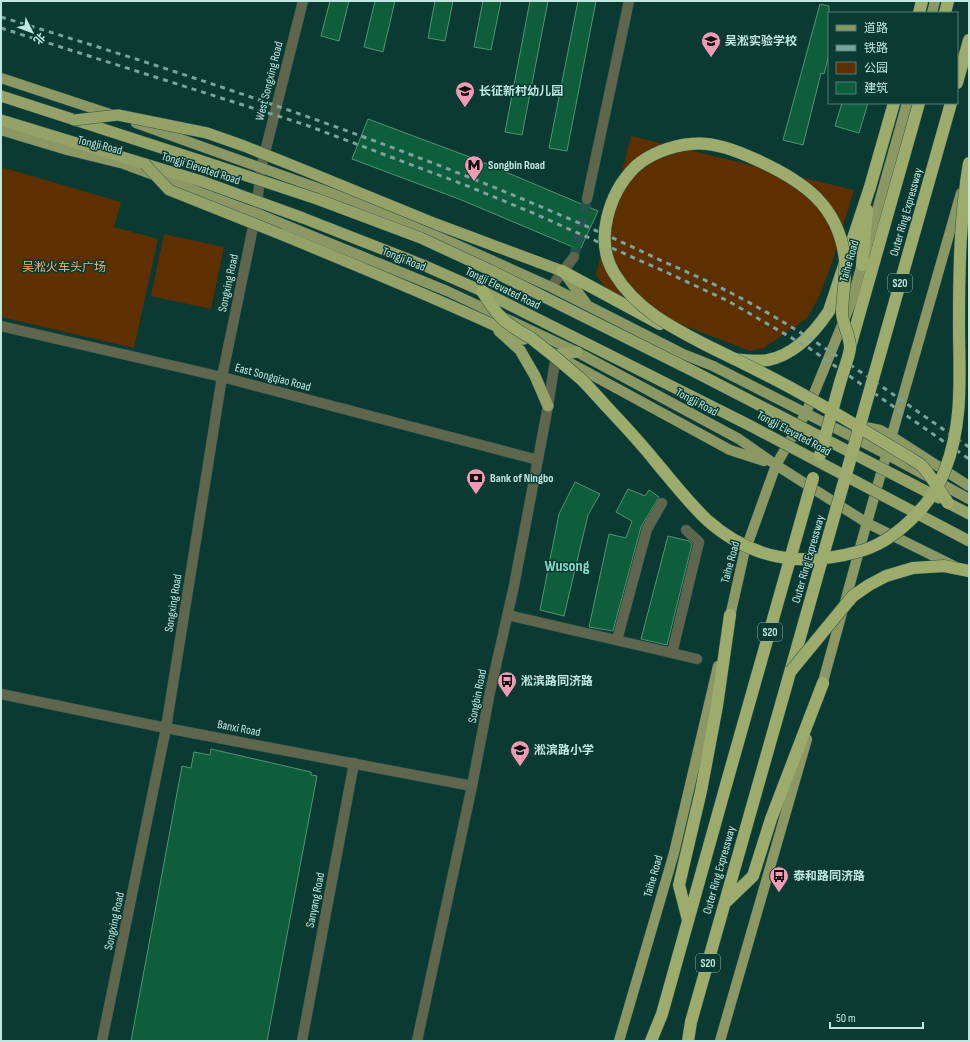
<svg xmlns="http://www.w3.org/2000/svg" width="970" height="1042" viewBox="0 0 970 1042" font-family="'Sofia Sans Condensed','Noto Sans SC',sans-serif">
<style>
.green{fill:#5e3000}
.building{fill:#0e5e3c;stroke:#529371}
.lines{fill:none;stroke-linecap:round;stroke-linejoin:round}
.minor-tunnel{stroke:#25544c;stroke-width:10;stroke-dasharray:10 5;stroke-linecap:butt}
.minor-casing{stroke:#2b5951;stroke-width:11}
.primary-casing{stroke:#2b5951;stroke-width:11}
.trunk-casing{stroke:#2b5951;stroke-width:12}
.motorway-casing{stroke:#2b5951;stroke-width:13}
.minor{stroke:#5f664d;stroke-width:10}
.primary{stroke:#8c9864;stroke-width:10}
.trunk{stroke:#94a268;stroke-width:11}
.motorway{stroke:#9dac6d;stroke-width:12}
.rail{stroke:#79a39b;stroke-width:3;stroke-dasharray:5 5;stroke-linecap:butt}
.trunk-bridge-casing{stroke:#2b5951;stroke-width:12;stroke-linecap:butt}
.motorway-bridge-casing{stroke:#2b5951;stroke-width:13;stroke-linecap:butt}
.trunk-bridge{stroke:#94a268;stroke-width:11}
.motorway-bridge{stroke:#9dac6d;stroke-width:12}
.labels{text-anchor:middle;stroke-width:3;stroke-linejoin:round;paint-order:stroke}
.shield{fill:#0a3a32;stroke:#89b3aa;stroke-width:1}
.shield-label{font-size:11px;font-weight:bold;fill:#c0e7de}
.poi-label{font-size:12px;font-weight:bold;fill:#c0e7de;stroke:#0a3a32;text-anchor:start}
.street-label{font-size:12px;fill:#c0e7de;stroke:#0a3a32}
.park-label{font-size:12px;fill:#f8ad71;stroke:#0a3a32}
.district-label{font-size:16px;font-weight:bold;fill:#87dbc9;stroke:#0a3a32}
</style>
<rect width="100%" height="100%" fill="#0a3a32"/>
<path class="green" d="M631,136L854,190L834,257L820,295L807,318L764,348L750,351L613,298L596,275Z
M1,167L121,202L114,227L158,239L134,348L1,317Z
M164,234L224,247L211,309L151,296Z"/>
<path class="building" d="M330,1H349L339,41L321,36Z
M375,1H395L383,52L364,47Z
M435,1H453L445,41L428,38Z
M483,1H501L491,50L474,47Z
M530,1H548L522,135L505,132Z
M578,1H596L567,151L549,148Z
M820,4L829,6V54L824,74L821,73L803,145L783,140Z
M842,103H868L859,133L835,126Z
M368,119L475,159L598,211L580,250L459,199L352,159Z
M575,482L600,494L588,515L564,616L540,610L559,514Z
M628,489L645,496L649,490L659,497L641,527L613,631L589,627L609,534L626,538L632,521L616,512Z
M668,536L689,541L692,544L667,645L641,639Z
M211,749L311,772V775L317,776L267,1041H131L182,766L191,768L194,752L210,755Z"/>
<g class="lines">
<path class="minor-tunnel" d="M574,257L587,199"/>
<g class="minor-casing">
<path id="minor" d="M587,199L629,1
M551,287L574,257
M1,326L222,377L538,460
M508,615L672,653L699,542L686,530
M617,640L647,529L662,503
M672,653L697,659
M1,694L166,728L472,786
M102,1041L166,728L222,377L256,213L261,168L303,1
M302,1041L354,763
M417,1041L472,786L490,692L514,586L548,406L556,355"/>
</g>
<g class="primary-casing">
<path id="primary" d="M932,13L935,1
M1,78L113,115
M136,123L351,200L453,243L551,287L683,354L713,366L886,454L969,499
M1,130L67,150L124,164L256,213L447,291L577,352L739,439L776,465L867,523L954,566
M564,273L586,303
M561,358L730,450L764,461
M860,426L880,430L891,436L969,486
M729,621L744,554L776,465L806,413L851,303L907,103
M821,689L864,533L961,193
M619,1041L674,853L718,666
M720,1041L807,739"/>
</g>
<g class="trunk-casing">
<path id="trunk" d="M1,96L208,163
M1,120L201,181
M280,234C362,268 444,301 524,339
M538,262L562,271
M499,331L520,350L535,376L548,406
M548,351L556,355L577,352
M948,503L969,514"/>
</g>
<g class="motorway-casing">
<path id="motorway" d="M919,13L922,1
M945,13L948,1
M957,83L969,40
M862,265L867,210
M562,271L660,324
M850,347L919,103
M734,359C743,360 760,362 768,360C794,355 815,332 829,311L870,187L894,103
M726,902L753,876L771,819L823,683
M688,920L679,885L701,791L717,706L730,615
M651,1041L662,1014L726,785
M688,1041L691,1022L806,616"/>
</g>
<use href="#minor" class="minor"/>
<use href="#primary" class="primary"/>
<use href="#trunk" class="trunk"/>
<use href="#motorway" class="motorway"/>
<path class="rail" d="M1,17C218,83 433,155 639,250C669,265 701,277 731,293C815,336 891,394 969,447
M1,28L306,125L465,185L533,213L668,273L728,301L809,348L969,459"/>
<g class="trunk-bridge-casing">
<path id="trunk-bridge" d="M74,120L118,115L207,133L244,146L304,170L436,224L538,262
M208,163L317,199L421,238L492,271L693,371L939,498
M145,164L169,190L280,234
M201,181L303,218L423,265L482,291L749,425L969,541"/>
</g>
<g class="motorway-bridge-casing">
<path id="motorway-bridge" d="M482,291C488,300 493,310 501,317C509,326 521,332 531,338C548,351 565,365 581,379C590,388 598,397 606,406C623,424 640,442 655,461C672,481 688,502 707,520C752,560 801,567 857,552C894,543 932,505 945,470C964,421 959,374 959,324C959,270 960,216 969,163
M820,455C827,431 833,407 840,383C843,372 848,360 850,349C851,336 841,323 842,310C843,293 846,277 845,260C839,205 803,181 757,160C737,151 713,141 690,144C671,146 649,154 635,167C609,193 594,240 614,273C637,311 675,329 712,348C735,359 757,370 780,382C812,399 844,418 875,437C887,444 898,451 910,458C914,461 919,463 922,466C931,476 941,492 948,503
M806,616L951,103
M791,671L842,609L853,596L869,585L886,576L913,568L944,566L969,571
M726,785L813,478"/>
</g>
<use href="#trunk-bridge" class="trunk-bridge"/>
<use href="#motorway-bridge" class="motorway-bridge"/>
</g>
<defs>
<g id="school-pin" transform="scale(1)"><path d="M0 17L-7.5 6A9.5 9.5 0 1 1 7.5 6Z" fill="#f09ab6" stroke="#0a3a32"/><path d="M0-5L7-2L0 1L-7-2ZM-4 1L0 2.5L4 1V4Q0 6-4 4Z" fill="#111"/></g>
<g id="metro-pin" transform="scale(1)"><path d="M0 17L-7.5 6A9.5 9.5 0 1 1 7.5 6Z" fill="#f09ab6" stroke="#0a3a32"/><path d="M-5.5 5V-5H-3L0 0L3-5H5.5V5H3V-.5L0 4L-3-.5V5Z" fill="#111"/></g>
<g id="bank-pin" transform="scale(1)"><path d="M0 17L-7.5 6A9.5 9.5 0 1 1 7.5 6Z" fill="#f09ab6" stroke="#0a3a32"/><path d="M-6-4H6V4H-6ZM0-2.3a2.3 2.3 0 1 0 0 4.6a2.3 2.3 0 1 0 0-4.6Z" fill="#111"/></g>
<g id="bus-pin" transform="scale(1)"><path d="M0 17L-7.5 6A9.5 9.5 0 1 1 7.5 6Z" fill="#f09ab6" stroke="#0a3a32"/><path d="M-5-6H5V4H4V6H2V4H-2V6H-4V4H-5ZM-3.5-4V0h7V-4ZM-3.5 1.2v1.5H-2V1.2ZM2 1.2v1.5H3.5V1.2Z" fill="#111"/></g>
</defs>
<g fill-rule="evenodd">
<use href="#school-pin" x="711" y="41"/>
<use href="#school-pin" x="465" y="91"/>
<use href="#metro-pin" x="474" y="165"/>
<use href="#bank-pin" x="476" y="478"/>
<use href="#bus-pin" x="507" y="681"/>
<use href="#school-pin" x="520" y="750"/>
<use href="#bus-pin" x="779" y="876"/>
</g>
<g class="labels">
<g class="shield">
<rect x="888" y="274" width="24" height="18" rx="3"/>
<rect x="758" y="623" width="24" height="18" rx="3"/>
<rect x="696" y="954" width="24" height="18" rx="3"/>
</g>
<g class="shield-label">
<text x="900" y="287">S20</text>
<text x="770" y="636">S20</text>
<text x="708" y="967">S20</text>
</g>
<g class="poi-label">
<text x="725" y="45">吴淞实验学校</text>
<text x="479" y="95">长征新村幼儿园</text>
<text x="488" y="169">Songbin Road</text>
<text x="490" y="482">Bank of Ningbo</text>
<text x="521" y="685">淞滨路同济路</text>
<text x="534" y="754">淞滨路小学</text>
<text x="793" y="880">泰和路同济路</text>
</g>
<g class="street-label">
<text transform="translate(269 81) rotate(-76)" y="4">West Songxing Road</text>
<text transform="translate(100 145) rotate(14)" y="4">Tongji Road</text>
<text transform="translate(201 168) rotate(18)" y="4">Tongji Elevated Road</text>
<text transform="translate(906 212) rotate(-74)" y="4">Outer Ring Expressway</text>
<text transform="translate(404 259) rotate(22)" y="4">Tongji Road</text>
<text transform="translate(849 261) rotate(-74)" y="4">Taihe Road</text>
<text transform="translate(228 283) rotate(-78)" y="4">Songxing Road</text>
<text transform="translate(503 288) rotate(26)" y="4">Tongji Elevated Road</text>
<text transform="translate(273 377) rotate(15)" y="4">East Songqiao Road</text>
<text transform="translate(697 402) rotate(28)" y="4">Tongji Road</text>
<text transform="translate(794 433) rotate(28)" y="4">Tongji Elevated Road</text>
<text transform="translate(808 559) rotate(-74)" y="4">Outer Ring Expressway</text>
<text transform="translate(730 562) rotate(-75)" y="4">Taihe Road</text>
<text transform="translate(173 603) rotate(-81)" y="4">Songxing Road</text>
<text transform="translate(477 696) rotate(-79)" y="4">Songbin Road</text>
<text transform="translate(239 728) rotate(11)" y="4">Banxi Road</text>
<text transform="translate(719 870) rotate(-74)" y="4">Outer Ring Expressway</text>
<text transform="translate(653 876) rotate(-74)" y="4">Taihe Road</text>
<text transform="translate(315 900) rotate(-79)" y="4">Sanyang Road</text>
<text transform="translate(114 921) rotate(-78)" y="4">Songxing Road</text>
</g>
<g class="park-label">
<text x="64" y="271">吴淞火车头广场</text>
</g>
<g class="district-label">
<text x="567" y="571">Wusong</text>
</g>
</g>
<rect width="970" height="1042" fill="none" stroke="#c0e7de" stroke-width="4"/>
<rect x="828" y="12" width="130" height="92" fill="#0a3a32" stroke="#537f77"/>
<rect x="836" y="25" width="20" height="6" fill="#8c9864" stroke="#537f77"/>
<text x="864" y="32" font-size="12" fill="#c0e7de">道路</text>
<rect x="836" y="45" width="20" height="6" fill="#79a39b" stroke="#537f77"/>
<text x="864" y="52" font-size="12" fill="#c0e7de">铁路</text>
<rect x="836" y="62" width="20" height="12" fill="#5e3000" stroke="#537f77"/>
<text x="864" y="72" font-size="12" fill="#c0e7de">公园</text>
<rect x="836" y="82" width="20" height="12" fill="#0e5e3c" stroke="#537f77"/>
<text x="864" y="92" font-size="12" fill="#c0e7de">建筑</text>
<g transform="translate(32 32) rotate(132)" stroke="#0a3a32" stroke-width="3" paint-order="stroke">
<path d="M0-3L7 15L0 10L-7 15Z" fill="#c0e7de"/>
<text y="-6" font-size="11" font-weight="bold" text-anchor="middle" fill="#c0e7de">北</text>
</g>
<path d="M830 1022v6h93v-6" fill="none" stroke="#c0e7de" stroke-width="2"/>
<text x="836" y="1022" font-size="12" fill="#c0e7de" stroke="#0a3a32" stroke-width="3" paint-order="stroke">50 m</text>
</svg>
